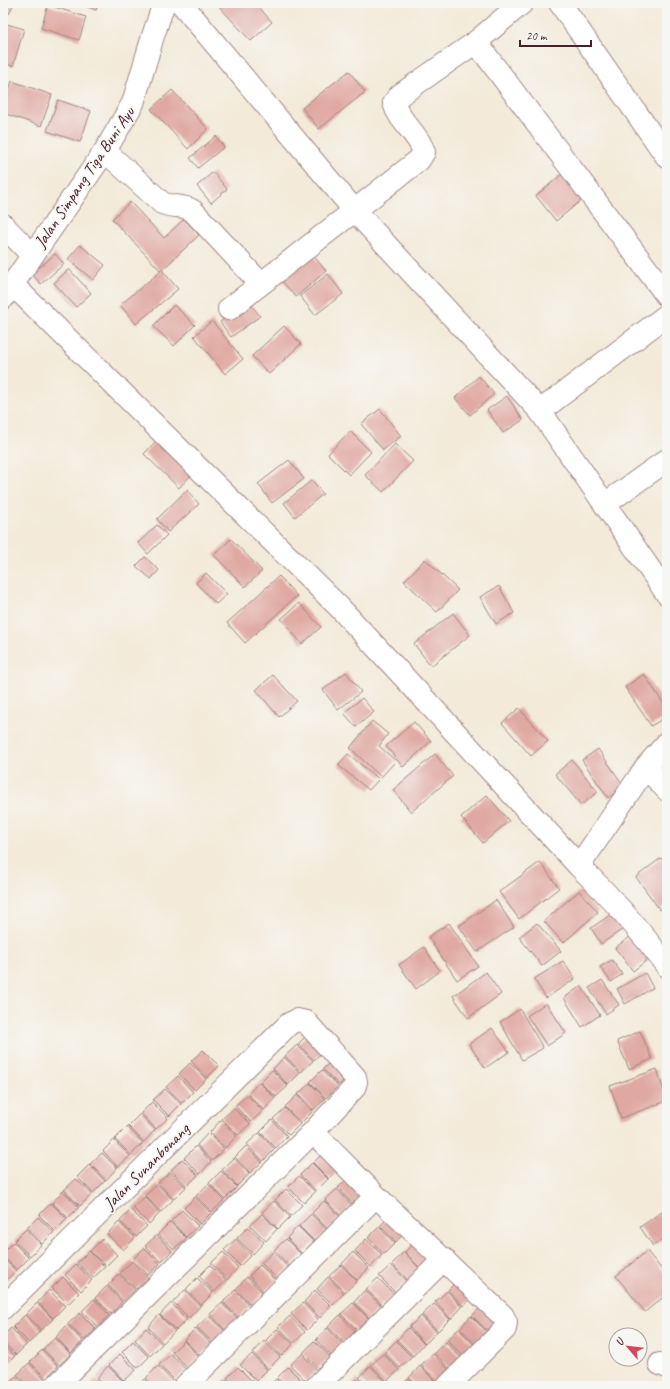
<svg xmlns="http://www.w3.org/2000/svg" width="670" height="1389" viewBox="0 0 670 1389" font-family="Caveat,sans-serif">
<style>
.building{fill:#e0a8a2}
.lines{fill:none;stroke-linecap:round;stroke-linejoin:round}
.minor-casing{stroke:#9e8482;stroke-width:24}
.major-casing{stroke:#9e8482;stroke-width:24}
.minor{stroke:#fff;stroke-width:22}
.major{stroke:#fff;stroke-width:22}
.labels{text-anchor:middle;stroke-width:3.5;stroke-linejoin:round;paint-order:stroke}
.street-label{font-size:17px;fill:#4a1f2b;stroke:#f6f6f2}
</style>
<rect width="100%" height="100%" fill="#f6f6f2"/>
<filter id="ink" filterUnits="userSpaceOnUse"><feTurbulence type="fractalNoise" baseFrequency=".025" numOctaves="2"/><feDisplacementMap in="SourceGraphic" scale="8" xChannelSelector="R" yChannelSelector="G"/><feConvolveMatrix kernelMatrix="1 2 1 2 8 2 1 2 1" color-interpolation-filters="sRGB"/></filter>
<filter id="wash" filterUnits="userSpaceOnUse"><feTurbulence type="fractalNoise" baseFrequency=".012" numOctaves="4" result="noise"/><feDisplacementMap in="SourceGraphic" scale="16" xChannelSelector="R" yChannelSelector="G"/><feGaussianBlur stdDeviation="0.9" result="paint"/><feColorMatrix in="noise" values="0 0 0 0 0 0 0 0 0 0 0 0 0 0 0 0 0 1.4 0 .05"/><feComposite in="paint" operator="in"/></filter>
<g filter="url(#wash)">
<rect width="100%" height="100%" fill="#f3ead9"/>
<g id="blocks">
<path class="building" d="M3,3H14L9,14L3,12Z
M77,3H98L96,10Z
M216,3H255L272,22L251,41Z
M48,5L86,17L79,40L41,28Z
M3,23L24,29L13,66L3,63Z
M349,71L365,92L319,129L302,108Z
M12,81L52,95L41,126L3,113V107Z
M172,90L208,129L188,149L151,109Z
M58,100L91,111L80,142L47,131Z
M216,136L224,147L198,168L190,158Z
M213,172L227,189L211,203L197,186Z
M563,173L584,198L556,221L536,196Z
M130,202L164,238L184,219L199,235L162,270L178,289L136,324L120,305L161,271L112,219Z
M80,245L105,265L93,280L68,259Z
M55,254L64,264L41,284L32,274Z
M312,254L326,271L296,297L281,280Z
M69,269L91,293L76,307L54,283Z
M328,274L343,294L315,315L300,296Z
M248,301L260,316L231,337L220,322Z
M174,305L195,325L174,346L153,326Z
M212,321L243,359L225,374L194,336Z
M284,326L301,344L269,374L252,356Z
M479,376L494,394L470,415L455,398Z
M507,396L523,420L503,433L487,410Z
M380,409L401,436L383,450L361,424Z
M350,431L371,452L349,475L328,454Z
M157,440L192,474L179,488L144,454Z
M395,444L413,461L383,492L365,475Z
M289,460L304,479L272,503L258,484Z
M312,480L323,494L295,517L284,503Z
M187,490L199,504L168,532L157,519Z
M157,525L167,535L148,554L138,543Z
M231,539L262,571L245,587L214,555Z
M145,557L159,570L151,579L136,566Z
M425,559L458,590L437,612L404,581Z
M206,573L227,594L216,604L196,583Z
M279,576L297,596L245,643L227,623Z
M499,586L514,613L496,624L480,597Z
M299,603L321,627L302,644L281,619Z
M453,613L470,635L431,666L414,644Z
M346,672L361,692L338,710L323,690Z
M644,674L667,709V716L651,726L625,687Z
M273,675L297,701L279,717L256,690Z
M362,698L374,712L356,727L344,713Z
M519,708L548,741L531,756L502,723Z
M372,721L388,734L379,746L396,761L381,777L350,748Z
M414,722L431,741L403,767L386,746Z
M598,749L624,786L608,798L582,760Z
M348,754L379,779L369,790L338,765Z
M435,754L453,776L411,812L393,790Z
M572,760L598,792L581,805L555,774Z
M487,795L509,821L483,843L461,817Z
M661,858L667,866V904L660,910L636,877Z
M540,862L559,888L519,919L499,892Z
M579,891L598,912L563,943L544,921Z
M496,900L514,927L477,952L459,926Z
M613,913L623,929L601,944L591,928Z
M449,923L478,966L457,980L428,937Z
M537,923L561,951L542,966L519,937Z
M639,930L656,953L633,971L615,948Z
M424,947L440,971L416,989L399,965Z
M612,960L622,974L611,982L600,967Z
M563,961L575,979L546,998L534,979Z
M486,972L501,994L468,1018L453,996Z
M645,973L653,988L625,1004L617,989Z
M602,980L619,1005L606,1014L589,988Z
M581,986L600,1015L582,1027L564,998Z
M546,1003L566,1033L547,1046L527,1016Z
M520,1009L543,1048L522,1060L500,1022Z
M492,1028L509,1052L485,1068L469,1044Z
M640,1031L652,1059L629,1069L617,1041Z
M309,1033L325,1049L314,1060L298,1044Z
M297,1045L313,1061L301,1072L285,1056Z
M203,1050L219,1066L207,1078L191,1061Z
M284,1057L300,1073L288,1085L273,1069Z
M334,1058L350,1074L339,1085L323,1069Z
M190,1063L206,1079L195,1090L179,1074Z
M657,1069L667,1101L621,1118L610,1086Z
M272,1070L288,1086L276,1097L260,1082Z
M322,1070L338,1086L326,1098L310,1082Z
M178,1076L193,1092L182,1103L166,1087Z
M259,1082L275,1098L264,1110L248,1094Z
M310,1083L325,1099L313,1110L298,1094Z
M165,1089L181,1104L169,1116L153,1100Z
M247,1095L263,1111L251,1122L235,1106Z
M297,1095L313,1111L301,1123L285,1107Z
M152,1102L168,1118L156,1129L141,1113Z
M234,1108L250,1124L238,1135L222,1119Z
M285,1108L300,1124L289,1135L273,1119Z
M140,1114L155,1130L144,1142L128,1126Z
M221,1120L237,1136L225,1148L210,1132Z
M272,1120L287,1136L276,1148L260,1132Z
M127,1127L143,1143L131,1155L115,1139Z
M208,1133L224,1149L212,1161L197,1145Z
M259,1133L275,1149L263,1161L247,1144Z
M114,1140L130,1156L118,1167L103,1151Z
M196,1146L211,1162L200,1174L184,1158Z
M246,1146L262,1162L250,1173L235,1157Z
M325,1151L340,1167L329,1179L313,1163Z
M102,1153L117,1168L106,1180L90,1164Z
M234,1158L249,1174L237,1186L222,1170Z
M182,1159L198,1175L187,1186L171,1170Z
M312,1163L328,1179L316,1191L300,1175Z
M89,1165L105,1181L93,1193L77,1177Z
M221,1171L237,1187L225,1199L209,1183Z
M170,1172L186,1187L174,1199L158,1183Z
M299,1176L315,1192L304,1203L288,1187Z
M349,1177L365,1192L353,1204L338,1188Z
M76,1179L92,1194L80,1206L64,1190Z
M157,1184L173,1200L161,1212L145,1196Z
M208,1184L224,1200L212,1212L196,1196Z
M286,1189L302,1205L291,1216L275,1200Z
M337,1189L352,1205L341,1216L325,1200Z
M63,1191L79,1207L68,1218L52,1203Z
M145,1197L160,1213L149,1224L133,1208Z
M195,1197L211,1213L200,1224L184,1208Z
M274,1201L290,1217L278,1229L262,1212Z
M324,1201L340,1217L328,1229L312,1213Z
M51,1203L67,1219L55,1231L39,1215Z
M666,1209L667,1236L653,1246L640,1227Z
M131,1210L147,1226L136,1237L120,1221Z
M182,1210L198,1226L186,1237L171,1221Z
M262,1214L277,1229L266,1241L250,1225Z
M311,1214L327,1230L315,1242L299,1226Z
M392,1214L407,1230L396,1242L380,1226Z
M38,1217L54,1232L42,1244L27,1228Z
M119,1222L135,1238L123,1250L107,1234Z
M170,1222L186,1238L174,1249L158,1234Z
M298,1226L314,1242L302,1254L287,1238Z
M248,1227L264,1242L253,1254L237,1238Z
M379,1227L395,1243L384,1254L368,1238Z
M26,1229L41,1245L30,1256L14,1241Z
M157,1235L172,1251L161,1262L145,1246Z
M102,1239L117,1255L106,1266L90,1251Z
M236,1239L251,1255L240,1266L224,1250Z
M286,1239L302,1255L290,1267L274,1250Z
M366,1239L382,1255L371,1267L355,1251Z
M416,1240L432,1256L420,1268L405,1252Z
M13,1242L29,1258L17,1270L3,1256V1252Z
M144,1248L160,1264L148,1275L133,1259Z
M89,1251L105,1267L93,1278L77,1263Z
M647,1251L667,1276V1294L645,1312L616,1276Z
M223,1252L238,1268L227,1280L211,1263Z
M273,1252L289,1268L277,1279L261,1263Z
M353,1252L369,1268L357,1280L342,1264Z
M404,1252L419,1268L408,1280L392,1264Z
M3,1258L16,1271L4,1282L3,1281Z
M132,1261L148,1278L136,1289L120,1273Z
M76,1264L92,1280L81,1291L65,1275Z
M210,1265L226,1281L214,1292L199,1276Z
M260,1265L276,1281L264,1292L249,1276Z
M341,1265L357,1281L345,1292L329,1276Z
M391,1265L407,1281L395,1292L379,1276Z
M119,1274L135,1290L123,1301L108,1285Z
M63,1277L79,1293L68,1304L52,1288Z
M247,1277L263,1293L251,1305L236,1289Z
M328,1277L344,1293L333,1305L317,1289Z
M197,1278L213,1293L201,1305L186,1289Z
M378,1278L394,1294L382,1305L366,1289Z
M459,1279L475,1295L463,1306L448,1290Z
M107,1286L122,1302L111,1314L95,1298Z
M49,1290L65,1306L53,1318L38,1302Z
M185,1290L200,1306L189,1318L173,1302Z
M235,1290L250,1306L239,1318L223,1302Z
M315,1290L331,1306L320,1318L304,1302Z
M365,1290L381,1306L369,1318L354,1302Z
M447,1291L462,1307L451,1319L435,1302Z
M94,1299L109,1315L98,1327L82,1311Z
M37,1303L53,1319L41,1330L26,1314Z
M171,1303L187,1319L176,1330L160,1315Z
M222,1303L238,1319L226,1331L210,1314Z
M303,1303L318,1319L307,1330L291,1314Z
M353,1303L369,1319L357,1330L341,1314Z
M434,1304L450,1319L438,1331L422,1315Z
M483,1304L499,1320L488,1331L472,1316Z
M80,1313L96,1329L84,1340L68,1324Z
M25,1315L40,1331L29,1343L13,1327Z
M159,1315L175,1331L163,1343L148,1327Z
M340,1315L355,1331L344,1343L328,1327Z
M209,1316L225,1331L213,1343L197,1327Z
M290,1316L305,1332L294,1343L278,1327Z
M421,1316L437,1332L425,1344L409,1327Z
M471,1316L487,1332L475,1344L460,1328Z
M67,1325L83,1341L71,1353L56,1337Z
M11,1328L27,1344L16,1355L3,1342V1336Z
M146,1328L162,1344L150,1356L135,1340Z
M196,1328L212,1345L200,1356L184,1340Z
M327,1328L343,1344L331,1356L316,1340Z
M408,1328L424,1344L413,1356L397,1340Z
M277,1329L293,1344L281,1356L266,1340Z
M459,1329L474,1345L463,1356L447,1340Z
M55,1338L71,1354L59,1365L43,1349Z
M133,1341L149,1357L138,1368L122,1352Z
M184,1341L199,1357L188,1369L172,1352Z
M264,1341L280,1357L268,1369L253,1353Z
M314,1341L330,1357L318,1368L303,1353Z
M396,1341L412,1357L400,1368L384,1353Z
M446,1342L461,1358L450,1369L434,1353Z
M3,1345L15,1356L3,1368Z
M42,1350L58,1366L46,1378L30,1362Z
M120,1354L136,1370L124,1381L109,1365Z
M171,1354L186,1370L175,1381L159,1365Z
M252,1354L267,1370L256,1381L240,1365Z
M302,1354L317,1370L306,1381L290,1365Z
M383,1354L399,1370L387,1381L371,1365Z
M433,1354L449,1370L437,1382L421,1365Z
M29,1363L45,1379L38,1386H29L17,1375Z
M108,1366L124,1382L120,1386H105L97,1378Z
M158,1366L173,1382L170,1386H154L146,1378Z
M370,1366L386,1382L382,1386H367L359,1378Z
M420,1366L436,1382L433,1386H417L409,1378Z
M238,1367L254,1383L251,1386H235L227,1378Z
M288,1367L304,1383L301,1386H284L277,1378Z
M16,1376L26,1386H6Z
M96,1379L103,1386H88Z
M145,1379L152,1386H138Z
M226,1379L233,1386H219Z
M276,1379L283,1386H269Z
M357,1379L364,1386H350Z
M408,1379L414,1386H401Z"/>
</g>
</g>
<g filter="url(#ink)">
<use href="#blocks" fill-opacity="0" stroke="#9e8482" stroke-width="1"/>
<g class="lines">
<g class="minor-casing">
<path id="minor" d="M181,3L354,210L540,411L667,594
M560,3L667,157
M476,42L667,296
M105,151L162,203C174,208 183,204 193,211L261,284
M3,225L32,255
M12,284L339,607L579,866C611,897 640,930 667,966
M229,309L419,160L424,152C418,133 399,122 394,103L400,95L476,42L522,3
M540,411L667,315
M605,504L667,460
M646,767L667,790
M579,866L646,767L667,743
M313,1132L376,1196L503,1316L506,1322L505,1329L448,1386
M3,1308L289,1024L297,1020L306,1022L355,1077L356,1082L354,1088L313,1132L56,1386
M660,1364L667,1367
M185,1386L376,1196
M317,1386L444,1259"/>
</g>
<g class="major-casing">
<path id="major" d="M3,298L105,151L133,103L153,36L164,3"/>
</g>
<use href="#minor" class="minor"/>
<use href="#major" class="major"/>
</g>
</g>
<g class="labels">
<g class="street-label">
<text transform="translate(84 177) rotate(-56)" y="6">Jalan Simpang Tiga Buni Ayu</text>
<text transform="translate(146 1166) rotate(-45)" y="6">Jalan Sunanbonang</text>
</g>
</g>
<rect width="670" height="1389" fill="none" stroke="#f6f6f2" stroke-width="16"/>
<g transform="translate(628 1347) rotate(298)"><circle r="19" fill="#f6f6f2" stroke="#b1a0a2"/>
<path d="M0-3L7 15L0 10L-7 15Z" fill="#d1495b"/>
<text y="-6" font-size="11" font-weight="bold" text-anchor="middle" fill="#4a1f2b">U</text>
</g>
<path d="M520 40v6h71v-6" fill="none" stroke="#4a1f2b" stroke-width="2"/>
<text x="526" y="40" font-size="12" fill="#4a1f2b" stroke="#f6f6f2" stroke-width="3" paint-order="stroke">20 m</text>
</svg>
